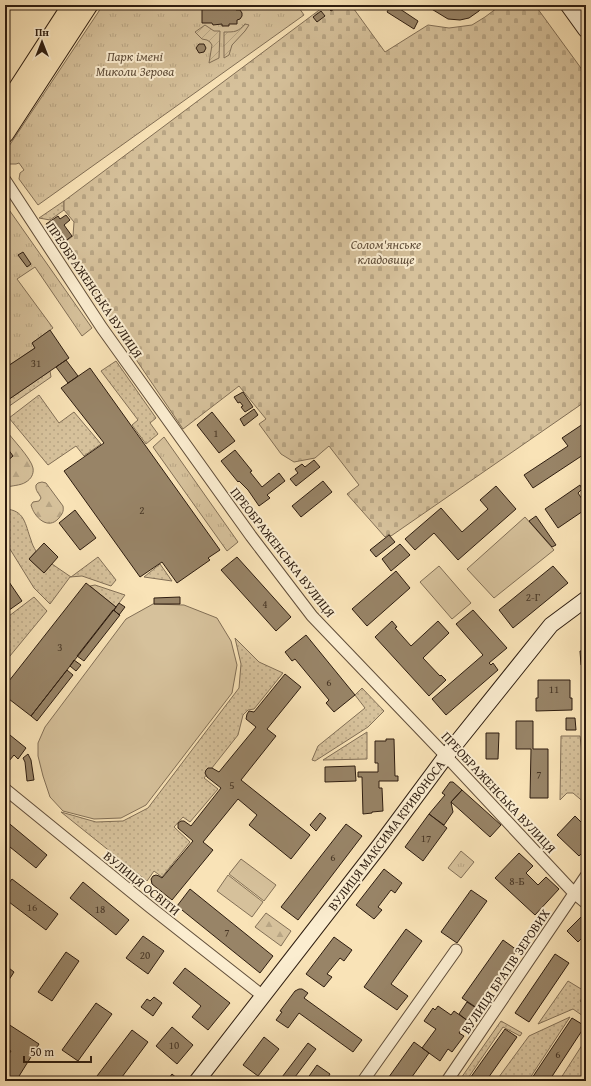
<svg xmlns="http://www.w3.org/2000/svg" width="591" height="1086" viewBox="0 0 591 1086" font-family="'Gentium Book Plus',serif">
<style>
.grass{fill:url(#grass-dots);stroke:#826f56}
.forest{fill:url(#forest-firs);stroke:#826f56}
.cemetery{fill:url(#cemetery-stones);stroke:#826f56}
.park{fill:url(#park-tufts);stroke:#826f56}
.garden{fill:url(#garden-furrows);stroke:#826f56}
.pitch{fill:#d6c19b;stroke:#826f56}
.building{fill:#988467;stroke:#2e1d10}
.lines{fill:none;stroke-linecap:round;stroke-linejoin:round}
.street-casing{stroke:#614e3a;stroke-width:13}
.secondary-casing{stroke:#2e1d10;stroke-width:17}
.primary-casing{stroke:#2e1d10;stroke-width:19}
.street{stroke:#fbedd0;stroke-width:11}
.secondary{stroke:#fbedd0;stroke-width:15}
.primary{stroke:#f9e3b7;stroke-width:17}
.labels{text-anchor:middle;stroke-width:4;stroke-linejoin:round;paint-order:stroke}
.number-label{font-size:11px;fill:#483726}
.park-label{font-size:13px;font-style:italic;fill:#604e3a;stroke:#fbedd0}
.street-label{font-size:13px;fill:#2e1d10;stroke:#fbedd0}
</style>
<defs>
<pattern id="grass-dots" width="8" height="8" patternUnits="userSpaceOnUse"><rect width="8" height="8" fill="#d6c19b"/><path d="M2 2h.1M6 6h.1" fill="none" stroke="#b8a584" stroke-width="1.8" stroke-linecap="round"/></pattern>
<pattern id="forest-firs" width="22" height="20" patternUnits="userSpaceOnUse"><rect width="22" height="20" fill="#d6c19b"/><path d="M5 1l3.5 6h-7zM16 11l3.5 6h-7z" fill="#b8a584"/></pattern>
<pattern id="cemetery-stones" width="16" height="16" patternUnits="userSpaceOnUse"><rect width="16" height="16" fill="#d6c19b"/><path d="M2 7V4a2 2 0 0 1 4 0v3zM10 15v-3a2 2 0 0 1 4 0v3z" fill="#b8a584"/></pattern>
<pattern id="park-tufts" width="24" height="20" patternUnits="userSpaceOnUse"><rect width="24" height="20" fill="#d6c19b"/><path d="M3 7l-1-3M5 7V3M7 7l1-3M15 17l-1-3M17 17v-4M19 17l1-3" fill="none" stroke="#b8a584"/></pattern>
<pattern id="garden-furrows" width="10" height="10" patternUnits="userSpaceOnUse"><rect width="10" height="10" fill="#d6c19b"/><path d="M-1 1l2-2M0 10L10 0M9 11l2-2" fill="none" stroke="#b8a584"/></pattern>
</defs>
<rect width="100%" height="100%" fill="#f9e3b7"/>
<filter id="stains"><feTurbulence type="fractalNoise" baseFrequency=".005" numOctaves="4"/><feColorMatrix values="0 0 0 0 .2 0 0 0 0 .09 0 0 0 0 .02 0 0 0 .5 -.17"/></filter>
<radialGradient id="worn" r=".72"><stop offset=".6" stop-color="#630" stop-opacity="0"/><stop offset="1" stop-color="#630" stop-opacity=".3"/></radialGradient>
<path class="grass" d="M64,201V210L50,220L39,218Z
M116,361L156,418L150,423L158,434L146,444L132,425L138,420L101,371Z
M50,371L51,377L5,409V402Z
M39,395L59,423L74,412L101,444L84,456L76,446L48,465L9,418Z
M5,509C25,510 25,524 31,540C32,544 34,548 36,551L29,559L44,573L52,564L71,577L98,557L116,580L111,586L82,576L70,577L50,604L34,588L5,541Z
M160,564L172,581L144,577Z
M95,585L125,595L116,607L90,586Z
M34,597L47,611L5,662V619Z
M235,638L259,662L283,673L254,709L248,710L243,715L238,735L204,778L218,789L190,822L183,817L174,827L190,842L162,877L154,871L147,881L61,812L96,822L123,821L148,808L239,688L241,664Z
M362,688L384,711L368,727L315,761L312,760L318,746L365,708L355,695Z
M367,732V759L323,760Z
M561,736H580L583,762L586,764V804L573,793H567L560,800Z
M568,981L586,992L580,1001L586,1006V1018L573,1009L538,1024Z
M570,1017L528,1081H496L529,1036Z
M501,1021L522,1033L520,1036L503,1027L466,1081H459Z
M586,1039V1073L581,1081H559Z"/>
<path class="forest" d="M5,429C12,439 31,458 33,468C34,474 31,479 26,482C20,486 12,485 5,488Z
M42,482L46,483L63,506C64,512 62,514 59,518C48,531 34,517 31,505L33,502L39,501L41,498C39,493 35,491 36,485L38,483Z
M266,913L291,931L281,946L255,927Z"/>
<path class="cemetery" d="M326,5H351L385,52L428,25L449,28L472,25L485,17L501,5H535L586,75V401L391,536L389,534L385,537L347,494L359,485L329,446L315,458L294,462L281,454L259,424L266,419L239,386L183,429L64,253L65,242L73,236L74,222L64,210V201Z"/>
<path class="park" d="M103,5H297L304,15L38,205L19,179L20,173L24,170L19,163L16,164H10L5,159V152Z
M5,204L92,328L82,336L35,267L17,279L53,328L32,343L35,348L5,368Z
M164,437L238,542L227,551L153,447Z
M461,851L474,862L461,878L448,868Z"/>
<path class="garden" d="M245,24L249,25L245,31L232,45L229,55L224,58V32C235,32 238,32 245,24Z
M205,25L214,31H220L219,58L209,63L212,45L210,42L207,40L202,39L195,32Z"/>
<path class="pitch" d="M525,517L554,550L494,598L467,569Z
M439,566L471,603L452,619L420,582Z
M153,604L184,605L217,618L231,641L237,665L232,693L146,805L121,818L94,819L63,811L50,797L43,776L38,756V743L45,727L126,619Z
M241,859L276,885L264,901L229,874Z
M228,875L263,902L252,917L217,891Z"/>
<path class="building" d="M221,5H236V10H240L242,13V16L240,19L237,20V24H229V26H222V24L213,25L212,23H202V9H212V6H221Z
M328,5H340L331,11L327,6Z
M391,5H394L418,21L414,29L387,12Z
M425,5H483L479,11L469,18L460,20L448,19Z
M321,11L325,16L317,22L313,17Z
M199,44H204L206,48L204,52L199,53L196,48Z
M66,215L70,220L64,225L72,236L60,245L46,224L58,216L60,219Z
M23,252L31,264L27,267L18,255Z
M50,330L69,358L5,402V368L35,348L32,343Z
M66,360L78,376L68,383L56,367Z
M90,368L220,550L208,558L210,560L177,583L162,562L140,577L64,471L104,443L61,388Z
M243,392L253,407L245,412L241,407L243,406L240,402L238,403L234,397Z
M254,409L258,415L244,426L240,419Z
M212,412L235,441L219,453L197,425Z
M586,422V453L533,488L524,475L568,446L562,438Z
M5,445L13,456L6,462L5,460Z
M235,450L252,471L250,472L262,487L279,473L285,481L267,495L270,498L259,506L248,490L239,481L238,482L221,461Z
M314,460L320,467L296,486L290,479L298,473L295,469L302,464L305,467Z
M323,481L332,492L301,517L292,506Z
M580,485L582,489L578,493L586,505V509L558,528L545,509Z
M496,486L516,509L458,560L434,533L415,550L405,539L441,508L462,532L488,509L480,500Z
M75,510L96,538L80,550L59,523Z
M536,516L556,545L552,547L529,521Z
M389,535L395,542L376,557L370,550Z
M44,543L58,557L44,573L29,559Z
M400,544L410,555L391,571L382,559Z
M237,557L291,617L276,631L221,570Z
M553,566L568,583L513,628L499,610Z
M396,571L410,588L367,626L352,609Z
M5,576L22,601L5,613Z
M86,583L116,607L31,716L5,696V686Z
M180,597V604H154V598Z
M119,603L125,607L119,615L114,610Z
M113,610L120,615L84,661L77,656Z
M473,610L507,648L489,663L491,665L493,663L498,670L446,715L432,699L483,655L456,624Z
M392,621L397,627L395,628L411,646L438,621L449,633L423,658L440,676L441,675L446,680L429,696L375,637Z
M582,633H586V665H581L580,651H583Z
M306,635L355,695L334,712L326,703L329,700L295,659L292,661L285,652Z
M74,660L81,665L76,671L70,666Z
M67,670L73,675L37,721L31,716Z
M285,674L301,687L267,729L276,736L241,780L310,835L291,859L249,825L257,815L238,799L203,842L213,850L172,900L152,884L151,879L153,876L156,875L159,876L162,878L193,841L178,828V823L181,821H184L191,826L221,788L207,777L205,773L206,770L208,768H212L219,772L256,727L246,719L247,714L249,711L254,712Z
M538,680H570V698H572V710L536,711V698H538Z
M566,718H575L576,730H566Z
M516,721H533V749H548V798H530L531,749H516Z
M5,731L26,748L18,759L14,755L9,761L7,759L5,761Z
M486,733H499L498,759H486Z
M386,739H394L395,776H398V781H379V788H382L383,811L372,812V813L363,814L362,777H358V772H378V763H375V741H386Z
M28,754L31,760L34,780L27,781L25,762L23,758Z
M355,766L356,781L325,782V767Z
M450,782H453L462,790L451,802L453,812L444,825L429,814L445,795L442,793Z
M462,790L501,825L490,837L451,802Z
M320,813L326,818L316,831L310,825Z
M429,814L447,828L423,861L405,847Z
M575,816L586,827V849L579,856L557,835Z
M5,820L47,855L36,868L5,843Z
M346,824L362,836L298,920L281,907Z
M519,853L533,866L526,873L538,885L546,877L559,889L535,915L495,878Z
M384,869L402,883L395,893L391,890L378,907L382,910L374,919L356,905Z
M12,879L58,914L46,930L5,899V888Z
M83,882L129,920L116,935L70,898Z
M190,889L273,956L260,973L177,906Z
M471,890L487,901L457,943L441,932Z
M583,915L586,918V942L582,938L578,942L567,931Z
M406,929L422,941L391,984L408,996L397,1010L364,987Z
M143,936L164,951L148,974L126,958Z
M334,937L352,950L344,961L340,958L327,974L332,977L324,987L306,974Z
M503,940L517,950L477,1008L462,998Z
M66,952L79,961L52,1001L38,992Z
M555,954L569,963L529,1022L515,1013Z
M5,965L14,972L5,986Z
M185,968L230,1003L208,1030L192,1017L201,1006L173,983Z
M299,989H302L308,993L304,998L362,1040L353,1052L299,1013L288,1028L276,1020L282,1012L280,1011L295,991Z
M154,997L162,1003L153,1016L141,1007L147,999L150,1001Z
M467,1002L476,1008L468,1021L459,1014Z
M96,1003L112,1014L78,1061L62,1050Z
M438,1006L451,1015L454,1011L468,1021L459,1033L464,1036L452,1052L448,1049L440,1061L422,1048L436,1029L424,1021L433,1008L435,1010Z
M572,1018L585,1026L549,1081H530Z
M5,1022L39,1044L16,1081H5V1060L11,1051L5,1048Z
M172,1027L193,1045L177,1064L156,1046Z
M505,1029L517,1037L486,1081H468Z
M132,1030L148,1042L119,1081H104L97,1076Z
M264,1037L279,1049L258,1076L243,1065Z
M414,1042L429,1053L409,1081H386Z
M308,1043L316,1049L292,1081H279Z
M317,1065L330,1074L326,1081H309L307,1079Z
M172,1074L179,1080L178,1081H167Z"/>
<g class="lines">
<g class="street-casing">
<path id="street" d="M5,180L102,328L251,536L312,616L446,756L574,893L586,903
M5,789L150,907L263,996
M363,1081L456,950
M447,1081L586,876"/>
</g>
<g class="secondary-casing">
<path id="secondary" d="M568,5L586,30
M197,1081L380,845L446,756L551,625L586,599"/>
</g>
<g class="primary-casing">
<path id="primary" d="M5,107L71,5
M5,134L89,5"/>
</g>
<use href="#street" class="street"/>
<use href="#secondary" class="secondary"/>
<use href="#primary" class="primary"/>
</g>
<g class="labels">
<g class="number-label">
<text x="36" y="367">31</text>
<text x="216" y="437">1</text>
<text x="142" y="514">2</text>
<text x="533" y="601">2-Г</text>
<text x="265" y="608">4</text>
<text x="60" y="651">3</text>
<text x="329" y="686">6</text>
<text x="554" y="693">11</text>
<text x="539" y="778">7</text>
<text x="232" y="789">5</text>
<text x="426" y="842">17</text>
<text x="333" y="861">6</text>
<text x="517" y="885">8-Б</text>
<text x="32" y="911">16</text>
<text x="100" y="913">18</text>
<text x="227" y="936">7</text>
<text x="145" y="959">20</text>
<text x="174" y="1049">10</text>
<text x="558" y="1058">6</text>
</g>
<g class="park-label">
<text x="135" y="61">Парк імені<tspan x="135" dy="15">Миколи Зерова</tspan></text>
<text x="386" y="249">Солом'янське<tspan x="386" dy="15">кладовище</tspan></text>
</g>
<g class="street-label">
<text transform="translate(95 290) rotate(56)" y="5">ПРЕОБРАЖЕНСЬКА ВУЛИЦЯ</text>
<text transform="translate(283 552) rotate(52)" y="5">ПРЕОБРАЖЕНСЬКА ВУЛИЦЯ</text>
<text transform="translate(499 792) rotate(47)" y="5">ПРЕОБРАЖЕНСЬКА ВУЛИЦЯ</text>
<text transform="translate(386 835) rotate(-53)" y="5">ВУЛИЦЯ МАКСИМА КРИВОНОСА</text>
<text transform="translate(142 883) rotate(39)" y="5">ВУЛИЦЯ ОСВІТИ</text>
<text transform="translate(505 971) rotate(-56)" y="5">ВУЛИЦЯ БРАТІВ ЗЕРОВИХ</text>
</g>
</g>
<rect width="591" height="1086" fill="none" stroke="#f9e3b7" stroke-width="20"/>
<rect x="6" y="6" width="579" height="1074" fill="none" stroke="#2e1d10" stroke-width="2"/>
<rect x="10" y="10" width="571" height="1066" fill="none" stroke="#2e1d10"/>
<g transform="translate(42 42)" stroke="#fbedd0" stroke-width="3" paint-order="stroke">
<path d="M0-3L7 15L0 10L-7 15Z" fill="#2e1d10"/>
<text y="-6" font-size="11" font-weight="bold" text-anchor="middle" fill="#2e1d10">Пн</text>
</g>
<path d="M24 1056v6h67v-6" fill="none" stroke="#2e1d10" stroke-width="2"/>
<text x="30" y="1056" font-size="12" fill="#2e1d10" stroke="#fbedd0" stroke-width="3" paint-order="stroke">50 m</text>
<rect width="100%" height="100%" filter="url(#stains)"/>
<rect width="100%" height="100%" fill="url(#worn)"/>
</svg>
